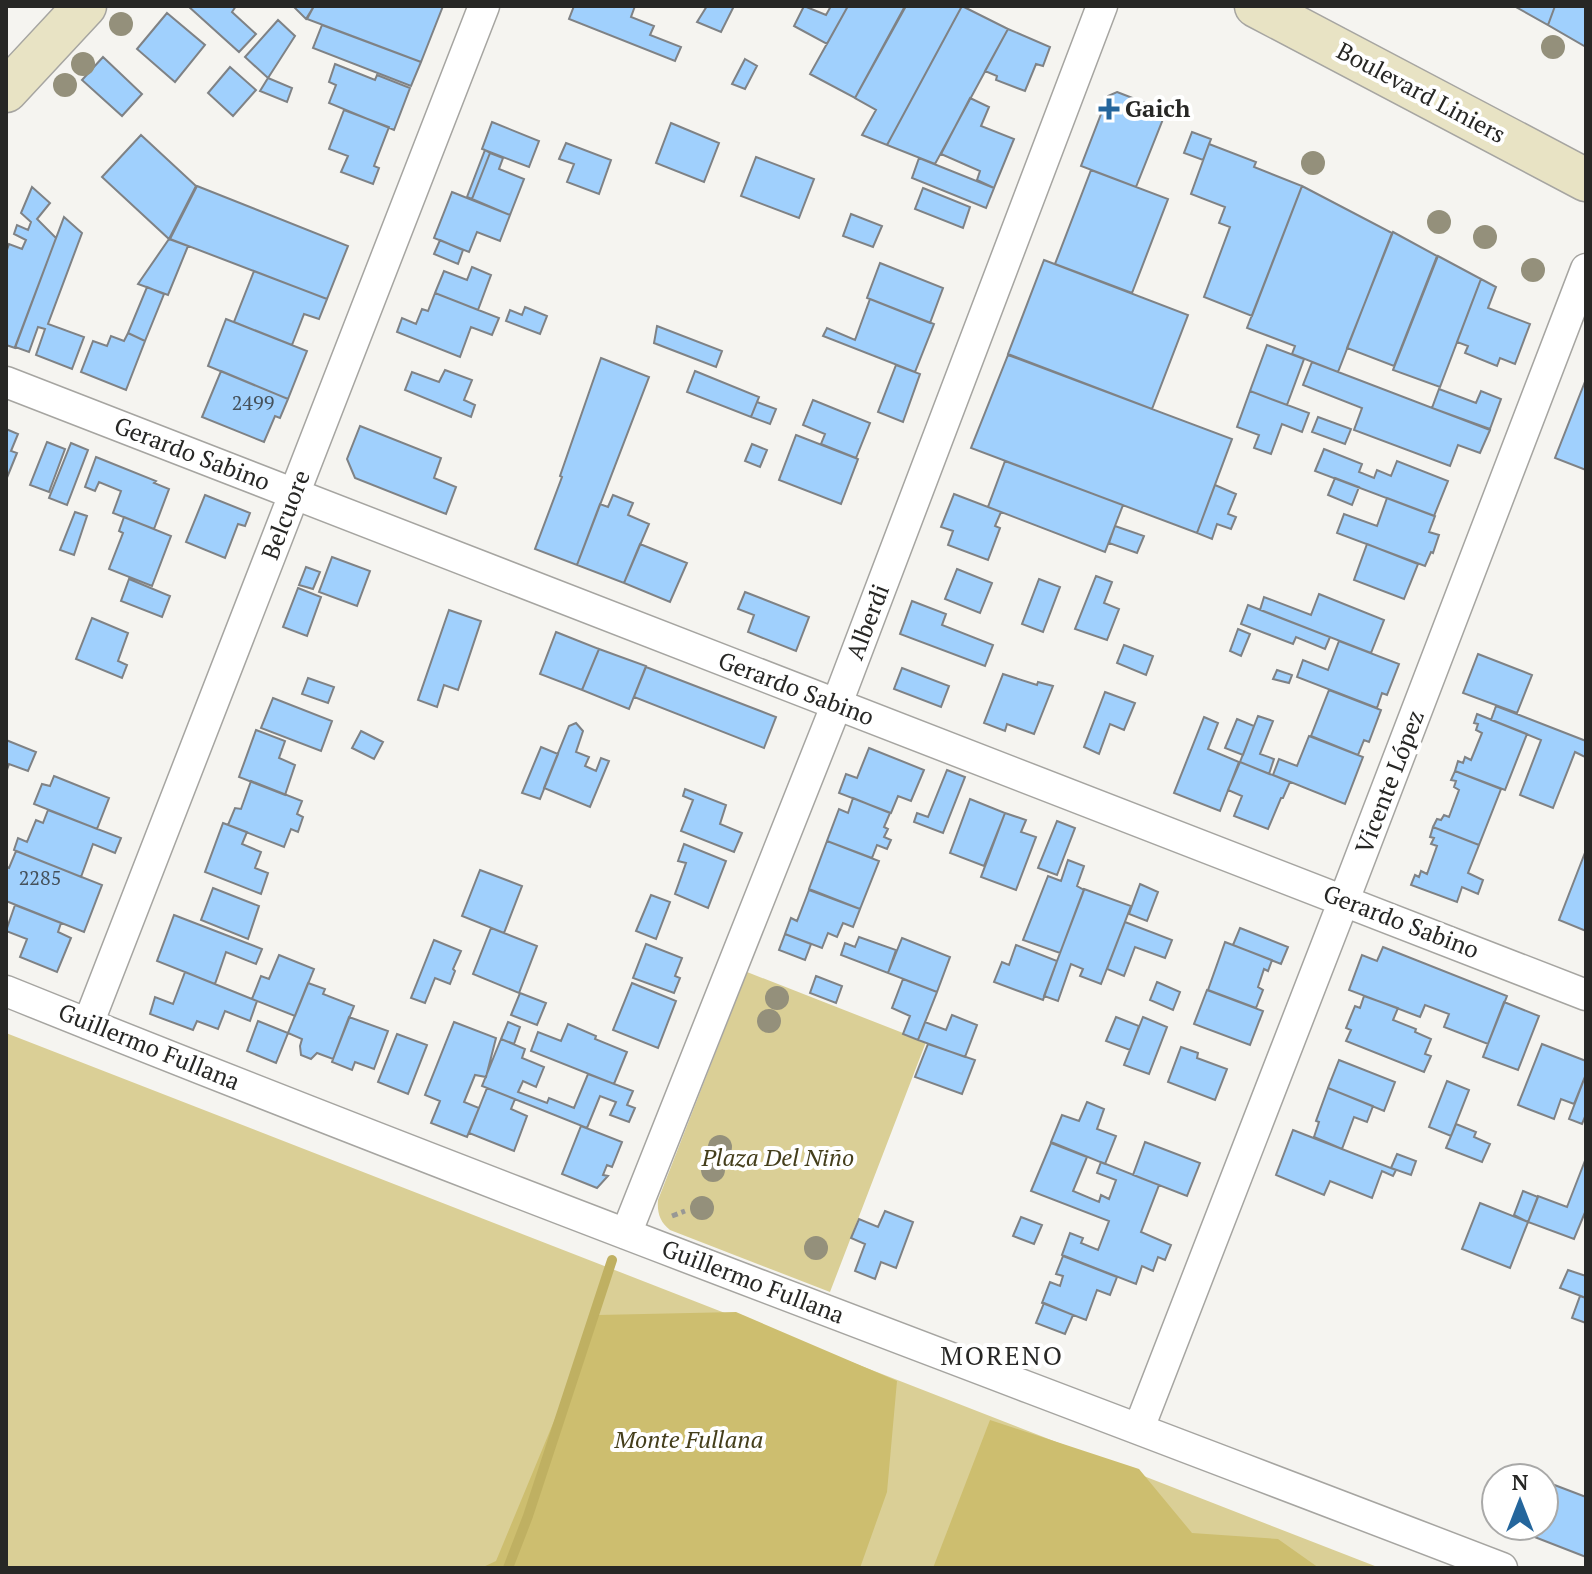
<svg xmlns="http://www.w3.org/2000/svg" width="1592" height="1574" viewBox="0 0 1592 1574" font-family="'PT Serif',serif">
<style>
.green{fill:#dacf96}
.forest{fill:#cdbe6f}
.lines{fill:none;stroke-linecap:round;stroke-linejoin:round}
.stream{stroke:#bfb062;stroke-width:10}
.building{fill:#a0d0fd;stroke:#7f8285;stroke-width:2}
.street-casing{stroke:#a6a5a1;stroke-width:33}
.secondary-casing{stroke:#a6a5a1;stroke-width:45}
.path{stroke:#989895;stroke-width:5;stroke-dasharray:6 4;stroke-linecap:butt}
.street{stroke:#fff;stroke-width:30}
.secondary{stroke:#e8e3c4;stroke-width:42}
.tree{fill:#94907b}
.poi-dot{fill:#25669c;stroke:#fff;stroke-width:3}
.labels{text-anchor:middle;stroke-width:8;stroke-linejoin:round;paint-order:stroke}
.number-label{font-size:20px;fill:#45515b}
.street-label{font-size:24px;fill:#272725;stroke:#fff}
.poi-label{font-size:24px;font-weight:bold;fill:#272725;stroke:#fff;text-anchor:start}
.park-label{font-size:24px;font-style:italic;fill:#443e1b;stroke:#fff}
.neighbourhood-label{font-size:26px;letter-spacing:2px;fill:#272725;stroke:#fff}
</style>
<rect width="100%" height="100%" fill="#f5f4f0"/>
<path class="green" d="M747,972L926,1042L830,1292L670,1230C660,1222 657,1213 658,1200Z
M6,1033L1380,1568H6Z"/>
<path class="forest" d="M736,1312L897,1381L887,1492L860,1568H481L496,1561L598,1315Z
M990,1420L1139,1469L1192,1533L1278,1539L1319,1568H933Z"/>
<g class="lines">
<path class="stream" d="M508,1568L528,1516L612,1260"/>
</g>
<path class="building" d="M188,6H236L232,12L256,34L239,52Z
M293,6H314L306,19Z
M314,6H443L421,62L307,19Z
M574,6H635L631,17L654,26L650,35L681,47L675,61L569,19Z
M707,6H734L721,32L697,22Z
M804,6L826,15L831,6H848L827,44L794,26Z
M848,6H905L855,98L810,74Z
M906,6H962L887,145L862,135L876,110L855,98Z
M962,6L1008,29L935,164L887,145Z
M1514,6H1555L1548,25Z
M1555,6H1586V47L1548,25Z
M167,13L205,45L175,82L137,49Z
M278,20L295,36L268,78L245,57Z
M322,25L421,62L411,86L313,48Z
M1008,29L1050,47L1043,66L1036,64L1025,91L996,80L997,76L985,71Z
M103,57L142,94L122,116L82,80Z
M745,59L757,66L745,89L732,84Z
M335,64L375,80L377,75L410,88L394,130L329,103L336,85L329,82Z
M230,67L256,90L233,116L208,93Z
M268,78L292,88L287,102L260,91Z
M1117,92L1156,107L1163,119L1136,187L1081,166L1108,96Z
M970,98L989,107L981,126L1014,139L994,188L977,180L980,171L941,154Z
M344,110L389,127L374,166L379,168L373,184L341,172L348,156L329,149Z
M492,122L539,141L529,167L482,149Z
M671,123L719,143L704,182L656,163Z
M1192,132L1211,139L1203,160L1184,153Z
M141,135L196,186L169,239L102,177Z
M566,143L611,160L599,194L567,182L574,164L559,159Z
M1209,144L1256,162L1254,167L1302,186L1252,316L1204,297L1230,227L1219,223L1225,207L1191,194Z
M485,150L490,153L472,199L467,197Z
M490,153L503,158L499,169L524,179L510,215L472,199Z
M756,157L814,179L799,218L741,196Z
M919,158L994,188L986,208L912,178Z
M1091,170L1168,199L1132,293L1055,264Z
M197,186L348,246L327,299L170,239Z
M1302,186L1392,233L1338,372L1292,354L1295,346L1247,328Z
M32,187L50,203L37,219L56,238L15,348L6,345V253L9,244L22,249L26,240L14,234L17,225L28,230L31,222L21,213Z
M923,188L970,207L963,228L915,209Z
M452,192L510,215L500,241L477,232L469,252L434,238Z
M851,214L882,226L873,247L843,236Z
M64,217L82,233L48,324L84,337L72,369L36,355L45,329L38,327L29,352L15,347Z
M1393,232L1437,256L1394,366L1347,348Z
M169,239L188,246L168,295L138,284Z
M440,240L463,250L458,264L434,254Z
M1438,256L1481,279L1440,387L1393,370Z
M1044,260L1188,315L1152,409L1008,354Z
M880,263L943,288L930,323L867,298Z
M472,267L491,275L478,310L435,293L444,271L467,280Z
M254,271L327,299L319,319L304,314L292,345L234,322Z
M1481,279L1496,287L1488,308L1530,324L1515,364L1500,358L1497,366L1465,353L1468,346L1457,342Z
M147,287L164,294L145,341L128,333Z
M435,293L499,318L492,335L471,327L460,357L397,332L402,318L416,324L422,309L428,311Z
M870,299L934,324L915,372L823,336L827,328L855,340Z
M525,307L547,316L540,334L506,321L510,310L522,315Z
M226,319L307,351L288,399L208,366Z
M657,326L722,351L716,367L654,343Z
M128,333L145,341L126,390L81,372L93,341L107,346L111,336L124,341Z
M1267,345L1304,359L1287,405L1250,391Z
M1008,355L1232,439L1197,533L971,448Z
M601,358L649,377L577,565L535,549L562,477L560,476Z
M1312,362L1490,430L1480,453L1458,445L1450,466L1354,430L1362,408L1303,385Z
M896,365L920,374L903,422L878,412Z
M445,370L472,380L464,400L475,405L471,417L405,390L412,372L439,382Z
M221,371L288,399L280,418L275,416L264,442L202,417Z
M695,371L759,397L751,417L687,392Z
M1586,379V470L1555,458Z
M1439,389L1476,403L1481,391L1501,399L1490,429L1432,408Z
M1250,391L1309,413L1302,432L1282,424L1271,454L1254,448L1259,435L1237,427Z
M813,400L870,423L856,458L821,444L825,434L803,425Z
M757,402L776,409L770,424L751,417Z
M1318,417L1351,429L1345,444L1312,432Z
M360,426L441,458L434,478L456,487L446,514L355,478L347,459Z
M6,429L18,434L11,451L17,453L6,480Z
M796,435L858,459L841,504L779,480Z
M47,442L65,449L49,492L30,485Z
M71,443L88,450L67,505L49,498Z
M752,444L767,450L760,467L745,461Z
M1324,449L1362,464L1359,472L1374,478L1377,470L1391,476L1397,461L1448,481L1434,516L1315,471Z
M96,457L156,481L154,483L169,489L154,529L113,513L121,491L99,482L95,491L85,487Z
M1005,461L1123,505L1105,552L988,507Z
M1335,478L1359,487L1352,505L1328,495Z
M1215,485L1236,494L1228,514L1236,517L1231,529L1217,524L1212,539L1197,533Z
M954,494L1001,512L995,526L1000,528L988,560L948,545L953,531L941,527Z
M205,495L250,513L245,526L238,524L225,558L186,542Z
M613,495L633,503L628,515L649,524L624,583L577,565L600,504L608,507Z
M1387,498L1435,516L1429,532L1439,535L1433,553L1431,552L1425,566L1337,533L1344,514L1377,526Z
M75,512L87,516L74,555L60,550Z
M124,517L171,536L152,586L109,569L123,533L119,531Z
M1115,526L1144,536L1137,553L1109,543Z
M640,544L687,563L670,602L624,583Z
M1367,544L1418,564L1404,599L1354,580Z
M332,557L370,571L357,606L319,592Z
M306,567L320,572L313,589L299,585Z
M957,569L992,583L980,613L945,599Z
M1096,576L1112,582L1104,603L1119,609L1107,640L1075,629Z
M129,579L170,596L162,617L121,601Z
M1039,579L1060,587L1043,632L1022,624Z
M298,588L321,597L307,636L283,627Z
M745,592L809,617L796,651L748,632L754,615L738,609Z
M1319,594L1384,620L1371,653L1260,610L1264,597L1311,615Z
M912,601L946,614L942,625L993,645L985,666L900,634Z
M1248,605L1330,637L1325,649L1296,637L1293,644L1241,624Z
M449,610L481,621L458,690L444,685L437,707L418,700Z
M92,618L128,633L118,661L127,665L122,678L76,659Z
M1238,629L1250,634L1241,656L1230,651Z
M556,632L599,649L582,690L540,674Z
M1339,641L1399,664L1387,695L1382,693L1377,708L1297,677L1303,660L1328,670Z
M1124,645L1153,656L1146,675L1117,663Z
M599,649L646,666L629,709L582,690Z
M1478,654L1532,675L1517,713L1463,693Z
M646,667L776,717L764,748L634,697Z
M902,668L949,686L941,707L894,689Z
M1277,670L1292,675L1289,683L1273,679Z
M1003,674L1037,685L1038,682L1053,686L1034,734L1007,724L1005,731L984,723Z
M308,678L334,687L328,703L302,694Z
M1329,690L1381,710L1369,742L1364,740L1358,755L1311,736Z
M1105,692L1135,703L1124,730L1110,724L1099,754L1084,747Z
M273,698L332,721L321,751L261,728Z
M1496,706L1586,741L1585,757L1575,752L1553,808L1520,795L1541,740L1491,720Z
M1477,714L1527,734L1505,790L1455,771L1458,761L1463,763L1465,757L1471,760L1482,733L1476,730L1478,724L1474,723Z
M1258,716L1273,721L1260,754L1274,759L1269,774L1240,762Z
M1204,717L1218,723L1208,749L1239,762L1220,811L1174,793Z
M1237,719L1254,726L1243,755L1225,748Z
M576,723L583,731L576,752L589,757L585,766L596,771L601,758L609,761L590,807L544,788L569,726Z
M256,730L285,741L279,758L295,765L285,795L239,777Z
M361,731L383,742L374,759L352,748Z
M1309,736L1363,757L1345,804L1273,775L1279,759L1297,766Z
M6,740L36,752L28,771L9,764L6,773Z
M541,747L558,754L540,799L522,793Z
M869,748L924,770L911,801L898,796L891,813L839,793L846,774L857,778Z
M1240,762L1290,782L1283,798H1281L1268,829L1234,816L1242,796L1228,790Z
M947,770L965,777L943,833L914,822L917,813L928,817Z
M1455,771L1501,789L1479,845L1433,827L1437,819L1441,820L1444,815L1449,817L1459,790L1454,787L1456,781L1451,780Z
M54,776L109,798L97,829L34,804L42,784L50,786Z
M251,781L302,801L297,814L303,817L298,832L291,829L284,847L228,825L235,808L241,809Z
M685,789L726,805L720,824L742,833L734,852L681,831L693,800L683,796Z
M853,798L890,813L884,827L888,829L884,837L891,840L887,849L877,845L872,858L827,841L839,809L848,813Z
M970,799L1005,813L984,866L950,853Z
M48,810L121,838L115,853L93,844L81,877L14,850L18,838L27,842L36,820L43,823Z
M1005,813L1026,820L1021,832L1036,837L1016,890L981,877Z
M1057,821L1075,828L1057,875L1038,868Z
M223,823L247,832L242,844L261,852L255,868L268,873L261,894L205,872Z
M1433,827L1479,845L1468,873L1483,880L1478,894L1462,887L1457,902L1411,885L1415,875L1419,877L1421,871L1427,874L1437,846L1431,844L1434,838L1430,837Z
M827,841L879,861L860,909L809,889Z
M684,844L726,861L708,908L675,894L686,863L678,861Z
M1586,850V931L1559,920Z
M16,851L102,885L84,932L6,901V867L9,868Z
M1068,860L1084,866L1077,886L1084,890L1060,953L1023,940L1048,876L1061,881Z
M480,870L522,886L504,933L462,916Z
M1140,884L1158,892L1147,921L1129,914Z
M213,888L259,906L248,939L201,920Z
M1084,889L1131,906L1101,984L1080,976L1083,969L1071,964L1058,1001L1044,996Z
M809,890L860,909L853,927L843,923L837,937L828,933L822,948L785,934L791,918L797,921Z
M651,895L670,902L656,939L636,931Z
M15,905L61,923L58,932L71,938L57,972L20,957L27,939L6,931Z
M174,915L262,949L256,964L226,952L215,984L157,961Z
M1125,922L1172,940L1165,958L1135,947L1124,976L1107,969Z
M491,928L537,946L519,993L473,974Z
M1240,928L1288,947L1281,964L1233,945Z
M785,934L811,944L805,960L779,950Z
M859,937L896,950L888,973L841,955L845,943L855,947Z
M902,938L950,957L937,992L888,973Z
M434,940L461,951L453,969L455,971L450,984L435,978L425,1003L411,998Z
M1225,942L1272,960L1268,971L1264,969L1258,987L1263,990L1256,1008L1208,990Z
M646,944L682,958L675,976L680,978L674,993L633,978Z
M1016,945L1057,961L1043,1000L994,982L1002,962L1009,965Z
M1383,947L1507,996L1488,1044L1444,1027L1449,1014L1425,1005L1420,1017L1349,990L1362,955L1377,961Z
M279,955L314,969L295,1016L252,999L261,976L269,979Z
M185,972L257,1001L250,1021L225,1011L218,1029L197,1021L193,1030L150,1014L155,997L173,1004Z
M816,976L842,986L836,1003L810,993Z
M903,979L937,992L918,1040L903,1034L910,1016L892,1008Z
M1157,982L1180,992L1173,1010L1150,1000Z
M308,983L325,989L323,994L354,1006L333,1059L317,1053L311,1059L301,1055L300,1046L302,1039L288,1033Z
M632,983L676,1001L658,1048L613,1030Z
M1207,990L1263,1011L1250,1045L1194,1024Z
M520,993L546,1003L537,1025L511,1015Z
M1364,996L1398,1008L1393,1020L1416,1029L1415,1032L1431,1039L1425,1054L1431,1056L1424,1072L1346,1041L1351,1030L1346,1028L1355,1006L1360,1008Z
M1504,1002L1539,1016L1518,1070L1483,1057Z
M952,1015L977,1025L965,1057L918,1040L925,1022L946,1030Z
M349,1017L388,1031L374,1069L355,1062L352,1070L332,1062Z
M1116,1017L1139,1026L1130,1050L1106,1041Z
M1143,1017L1167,1027L1149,1074L1124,1065Z
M258,1021L288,1033L276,1063L247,1051Z
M454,1022L496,1038L486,1077L475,1075L464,1102L479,1108L467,1137L431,1123L440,1101L425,1095Z
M508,1022L520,1027L514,1044L501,1039Z
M568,1024L596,1036L595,1039L627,1052L614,1084L531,1051L538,1032L561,1041Z
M397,1034L427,1045L408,1094L378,1082Z
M501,1039L525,1049L522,1058L544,1067L536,1087L523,1081L518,1092L547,1103L549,1098L574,1108L588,1074L633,1091L627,1105L635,1108L629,1122L610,1115L616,1102L600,1096L587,1128L482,1086Z
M928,1044L975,1060L962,1094L915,1077Z
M1542,1044L1586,1061V1074L1574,1104L1561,1099L1554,1119L1518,1105Z
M1181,1047L1198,1053L1197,1058L1227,1069L1215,1100L1168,1082Z
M1339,1060L1395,1082L1384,1111L1328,1088Z
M1586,1074V1114L1582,1124L1569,1119Z
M1447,1081L1469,1090L1451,1136L1429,1127Z
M487,1088L515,1099L511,1109L527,1116L514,1151L469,1133Z
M1328,1088L1373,1106L1367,1122L1354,1117L1342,1149L1314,1137L1319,1122L1316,1121Z
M1087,1102L1104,1109L1097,1129L1116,1136L1105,1164L1051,1142L1062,1115L1079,1121Z
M1456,1124L1476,1132L1474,1137L1490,1144L1482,1162L1446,1148Z
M581,1126L622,1142L612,1167L607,1165L603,1175L608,1176L597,1188L562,1174Z
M1293,1130L1396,1170L1393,1176L1382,1171L1372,1198L1330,1181L1324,1195L1276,1175Z
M1145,1142L1200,1163L1187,1196L1133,1175Z
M1051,1143L1087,1157L1073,1191L1099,1202L1101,1195L1109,1199L1116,1180L1097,1173L1101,1162L1159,1185L1141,1232L1171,1245L1165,1260L1158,1257L1153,1271L1142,1266L1136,1284L1062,1255L1070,1233L1083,1238L1081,1243L1098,1250L1109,1221L1031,1191Z
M1397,1154L1416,1161L1411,1175L1391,1168Z
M1586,1158V1210L1574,1239L1528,1222L1538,1196L1567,1207Z
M1523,1191L1538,1197L1528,1222L1514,1215Z
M1480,1203L1528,1222L1510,1268L1462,1249Z
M885,1211L913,1222L896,1268L881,1262L875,1279L855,1271L865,1244L851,1238L859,1219L878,1227Z
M1021,1217L1042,1225L1034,1244L1013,1236Z
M1063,1256L1117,1277L1110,1295L1097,1290L1086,1320L1042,1303L1050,1282L1060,1286L1063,1276L1056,1274Z
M1568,1270L1586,1276V1298L1560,1288Z
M1580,1296L1586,1298V1323L1572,1318Z
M1044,1303L1073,1315L1065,1334L1036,1323Z
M1544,1481L1586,1497V1557L1509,1527L1544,1526Z"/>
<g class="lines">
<g class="street-casing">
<path id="street" d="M6,382L1586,995
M6,991C502,1191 1003,1376 1502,1568
M88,1024L484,6
M626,1234L836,706L1102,6
M1139,1428L1344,900L1586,269"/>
</g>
<g class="secondary-casing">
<path id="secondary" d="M1256,6L1586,180
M6,91L85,6"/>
</g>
<path class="path" d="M672,1216L685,1211"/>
<use href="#street" class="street"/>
<use href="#secondary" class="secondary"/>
</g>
<g class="tree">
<circle cx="121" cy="24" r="12"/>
<circle cx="1553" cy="47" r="12"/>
<circle cx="83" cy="64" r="12"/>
<circle cx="65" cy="85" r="12"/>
<circle cx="1313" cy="163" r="12"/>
<circle cx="1439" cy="222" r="12"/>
<circle cx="1485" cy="237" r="12"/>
<circle cx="1533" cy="270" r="12"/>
<circle cx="777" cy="998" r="12"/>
<circle cx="769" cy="1021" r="12"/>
<circle cx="720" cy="1147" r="12"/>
<circle cx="713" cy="1170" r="12"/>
<circle cx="702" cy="1208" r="12"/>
<circle cx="816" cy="1248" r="12"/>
</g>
<path class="poi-dot" d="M1105 97h8v8h8v8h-8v8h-8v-8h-8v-8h8z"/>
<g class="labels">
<g class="number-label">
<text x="253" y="410">2499</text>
<text x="40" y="885">2285</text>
</g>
<g class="street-label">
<text transform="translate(1421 93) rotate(28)" y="8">Boulevard Liniers</text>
<text transform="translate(192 454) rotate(21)" y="8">Gerardo Sabino</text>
<text transform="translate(286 515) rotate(-69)" y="8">Belcuore</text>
<text transform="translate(868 622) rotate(-69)" y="8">Alberdi</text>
<text transform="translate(796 689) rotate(21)" y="8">Gerardo Sabino</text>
<text transform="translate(1390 782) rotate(-69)" y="8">Vicente López</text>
<text transform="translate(1401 922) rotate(21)" y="8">Gerardo Sabino</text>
<text transform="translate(149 1047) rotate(22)" y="8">Guillermo Fullana</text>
<text transform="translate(753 1282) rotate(21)" y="8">Guillermo Fullana</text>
</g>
<g class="poi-label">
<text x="1125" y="117">Gaich</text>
</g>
<g class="park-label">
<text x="778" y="1166">Plaza Del Niño</text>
<text x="689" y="1448">Monte Fullana</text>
</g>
<g class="neighbourhood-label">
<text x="1002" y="1365">MORENO</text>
</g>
</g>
<rect width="1592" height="1574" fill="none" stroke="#272725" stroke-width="16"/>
<g transform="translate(1520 1502)"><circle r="38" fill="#ffffff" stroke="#a9a9a8" stroke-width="2"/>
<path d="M0-6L14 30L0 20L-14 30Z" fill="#25669c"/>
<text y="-12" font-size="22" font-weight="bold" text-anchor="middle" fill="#272725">N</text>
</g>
</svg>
